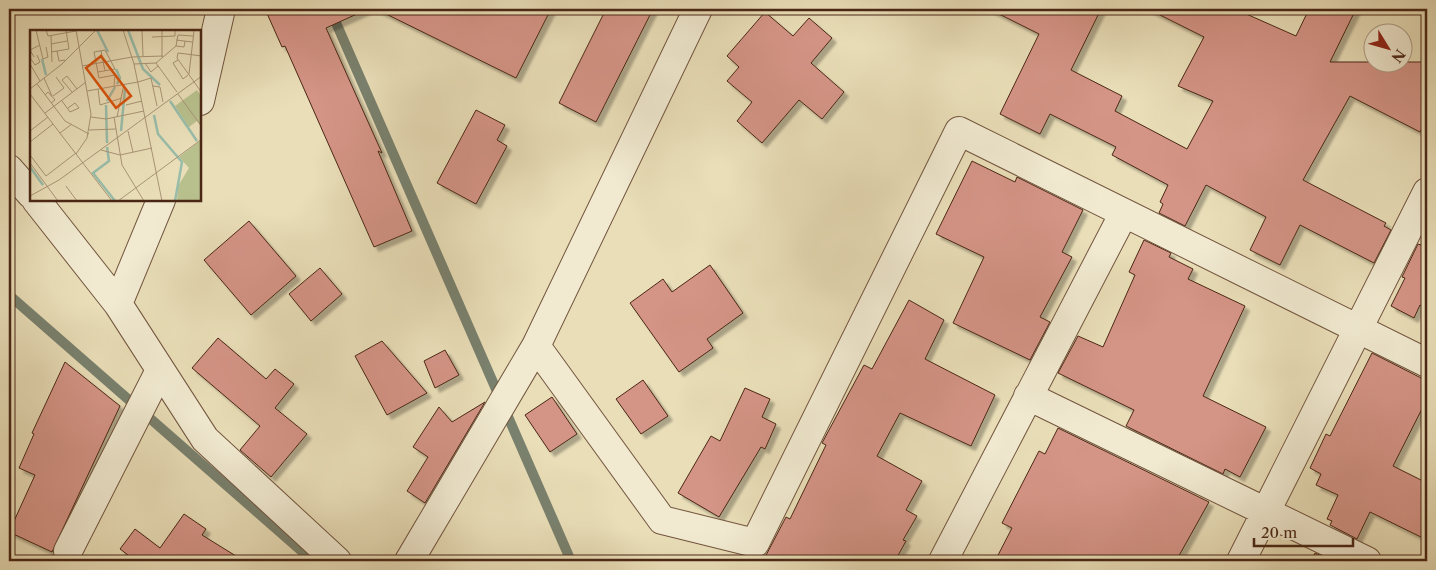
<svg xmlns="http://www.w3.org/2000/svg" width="1436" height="570" viewBox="0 0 1436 570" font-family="'Libre Caslon Text',serif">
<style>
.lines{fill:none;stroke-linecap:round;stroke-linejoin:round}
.stream{stroke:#79816e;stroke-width:10}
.building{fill:#d49486;stroke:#4a2715;filter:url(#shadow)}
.street-casing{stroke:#72553e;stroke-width:30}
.street{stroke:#f1ead1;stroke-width:28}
.inset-river{fill:none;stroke:#98bdaa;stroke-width:2.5}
.inset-road{fill:none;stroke:#a99577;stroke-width:1}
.view{fill:#d8540d;fill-opacity:0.15;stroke:#d8540d;stroke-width:2.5}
.inset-edge{fill:none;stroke:#4a2715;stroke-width:2.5}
</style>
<defs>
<filter id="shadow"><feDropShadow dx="4.5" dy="4.5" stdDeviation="1" flood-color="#0004"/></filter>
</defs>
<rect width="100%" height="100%" fill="#e9deb8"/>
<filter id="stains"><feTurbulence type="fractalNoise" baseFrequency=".004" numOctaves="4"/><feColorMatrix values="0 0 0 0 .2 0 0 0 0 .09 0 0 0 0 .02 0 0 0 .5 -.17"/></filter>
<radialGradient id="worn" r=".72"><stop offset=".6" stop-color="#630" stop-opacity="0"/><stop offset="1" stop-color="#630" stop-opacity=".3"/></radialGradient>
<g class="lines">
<path class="stream" d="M330,9L571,561
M9,295L313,561"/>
</g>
<path class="building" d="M265,9H368L326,28L382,153L378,151L412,231L374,247L285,46L282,47Z
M376,9H551L516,78Z
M606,9H653L596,122L559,103Z
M989,9H1101L1071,70L1122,96L1115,111L1187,149L1213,101L1178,86L1204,37L1148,9H1235L1296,36L1309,9H1356L1330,62H1427V118L1420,132L1350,96L1303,180L1386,223L1384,226L1391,230L1374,263L1300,225L1280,265L1250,250L1266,217L1206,185L1185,226L1159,213L1163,204L1160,202L1168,185L1112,155L1116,147L1050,114L1040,134L1000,114L1039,34Z
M765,12L793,36L809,18L832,38L811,63L844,92L822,119L799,100L762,143L737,121L752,102L727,81L739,67L727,56Z
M476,110L505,125L497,140L507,146L476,204L437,183Z
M972,161L1015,182L1017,177L1083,210L1062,252L1072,257L1040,317L1050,322L1030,360L953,323L984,257L936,234Z
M249,221L296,276L251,315L204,260Z
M1427,233V309L1420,305L1414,318L1391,306L1405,278L1402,277L1418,244L1421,245Z
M1144,240L1171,253L1169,257L1193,269L1188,279L1245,306L1203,396L1266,427L1240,477L1225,469L1223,474L1126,426L1134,410L1058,373L1078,336L1103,347L1135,275L1129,272Z
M710,265L743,313L707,339L713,348L679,372L630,303L663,279L672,292Z
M320,268L342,294L311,321L289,294Z
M909,300L944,320L925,359L995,395L971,446L900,413L877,456L922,481L906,510L917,516L903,540L906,541L895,561H763L786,517L790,519L826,445L822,443L864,365L872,369Z
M218,338L266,379L275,369L294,384L275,408L307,434L271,477L240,450L260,426L192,368Z
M382,341L427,393L387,415L355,356Z
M445,350L459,375L435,388L424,361Z
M1372,353L1427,381V399L1393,466L1427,483V540L1370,512L1357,539L1330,525L1332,521L1327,519L1338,495L1316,485L1321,474L1310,468L1326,434L1330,436Z
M65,362L120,406L52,552L9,532L35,475L19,468L34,434L32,433Z
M643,380L668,416L641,434L616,399Z
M745,388L770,399L762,417L776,424L765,449L761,447L719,517L678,493L711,436L720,441Z
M552,397L577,434L550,452L525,415Z
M485,402L425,503L407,491L428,457L413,447L439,407L452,422Z
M1058,428L1209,502L1176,561H995L1012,528L1002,523L1039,451L1045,454Z
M184,514L206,529L202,535L244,561H136L120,549L135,529L160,548Z
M1315,553L1332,561H1311Z"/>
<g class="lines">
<g class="street-casing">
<path id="street" d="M200,101L221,9
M9,169L31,194
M36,200L118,304L205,439L337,561
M118,304L161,200
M536,346L662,520L755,543L959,131L1427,363
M1028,396L1367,561
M68,551L160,370
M409,561L536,346L698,9
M943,561L1124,213
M1241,561L1427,192"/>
</g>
<use href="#street" class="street"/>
</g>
<g transform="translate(30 30)">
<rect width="171" height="171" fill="#e9deb8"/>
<path d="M167,60L171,66V96L167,91L159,97L145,76Z" fill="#b8c18e"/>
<path d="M171,110V171H147L148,156L159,138L149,127Z" fill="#b8c18e"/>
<path class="inset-river" d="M67,0L78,22M98,0L113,39L130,55M12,29L16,45M86,39L90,48L87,54M77,71L85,57M140,71L167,111M76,75L77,113M124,85L128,104L152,132L145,171M91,101L95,59M77,117L79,131L63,143L85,171M0,137L13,155"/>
<path class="inset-road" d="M6,0L13,29L18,27L16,17M16,0L18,6L46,1M46,0L61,84L57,108L46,124M93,0L104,34L132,171M112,0L113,26M132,0V27M21,6L22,32M122,7L145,6V0M146,10L162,12M155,11L154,17L146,16L148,5L163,6M21,14L37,11M27,21L29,31L35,30M71,21L75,41M21,22L39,19L36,0M172,26L148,23L147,28L172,63M4,27L0,20L10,15M1,29L5,35L10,32L7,25M148,30L143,33L153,49L158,45M115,33L121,42L128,36M126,33L147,62M0,34L10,51M104,34L126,33L146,16M52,36L102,27L133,26M68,42L85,39L75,20L64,22L69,48L85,45L84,56M159,44L164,1M14,48L22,66M108,52L121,48L127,76M7,54L35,91L59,104M123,56L130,57L133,72M0,59L32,34L66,0M68,59L70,75L92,68M57,61L108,52M42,62L32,50L37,46L47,59M0,64L82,171M148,64L172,97M15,65L18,62L25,70L21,73M23,66L34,58L26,47M32,71L40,82L49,78L45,73L38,78M96,75L112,71M15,83L56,52M61,87L76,89L114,81M84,87L92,135L114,171M87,87L94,54M59,100L86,99M0,101L18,87M98,101L103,122M30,103L42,94M0,112L23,94M71,120L90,125L122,118M0,125L16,146L46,123M0,133L28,171M36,156L47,171M0,166L29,150L172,46M88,171L172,109"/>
<path class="view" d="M71,26L101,66L86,78L56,38Z"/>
<rect width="171" height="171" class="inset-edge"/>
</g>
<rect width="1436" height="570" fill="none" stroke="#e9deb8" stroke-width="30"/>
<rect x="10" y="10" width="1416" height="550" fill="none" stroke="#4a2715" stroke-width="2.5"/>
<rect x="15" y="15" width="1406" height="540" fill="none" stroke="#4a2715"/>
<g transform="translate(1388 48) rotate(127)"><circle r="24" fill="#f1ead1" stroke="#ae9c86"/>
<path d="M0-4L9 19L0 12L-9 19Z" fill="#8f2418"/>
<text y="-8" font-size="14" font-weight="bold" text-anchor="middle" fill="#4a2715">N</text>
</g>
<path d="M1254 538v8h99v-8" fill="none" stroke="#4a2715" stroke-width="2.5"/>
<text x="1261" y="538" font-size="15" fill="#4a2715" stroke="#f1ead1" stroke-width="4" paint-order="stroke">20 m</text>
<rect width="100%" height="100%" filter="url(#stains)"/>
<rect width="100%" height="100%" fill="url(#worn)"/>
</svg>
